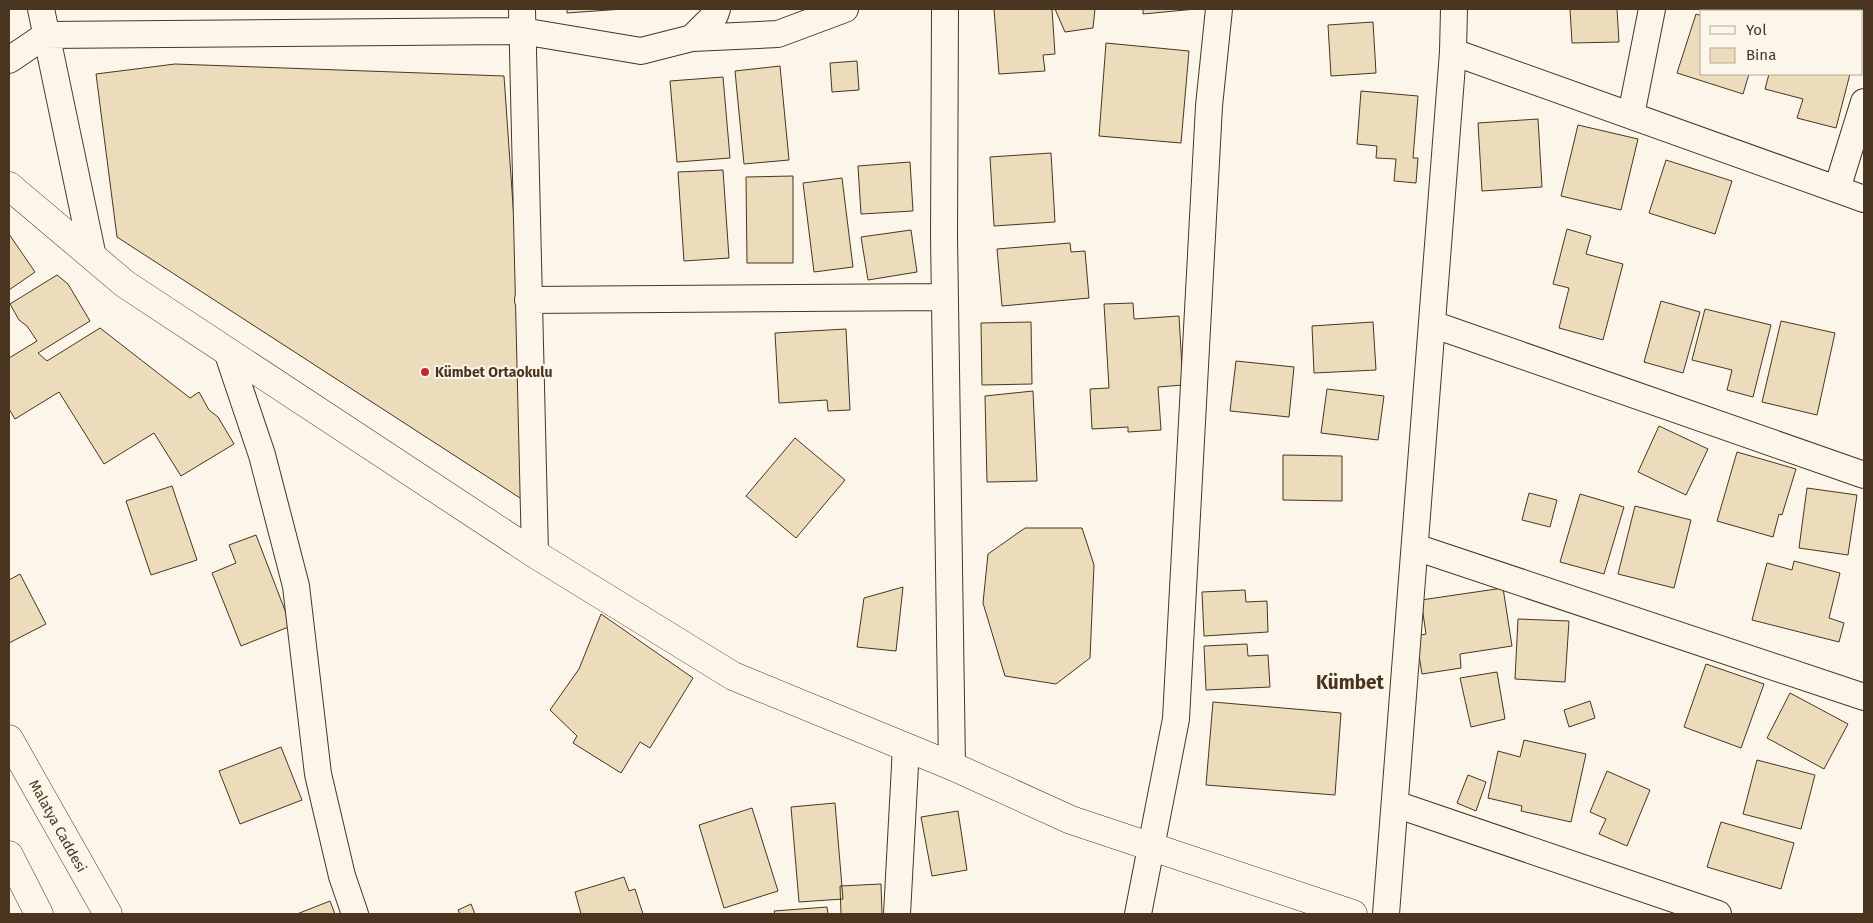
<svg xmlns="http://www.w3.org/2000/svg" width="1873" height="923" viewBox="0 0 1873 923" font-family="'Fira Sans',sans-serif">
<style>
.building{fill:#ecdcbc;stroke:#4a3520}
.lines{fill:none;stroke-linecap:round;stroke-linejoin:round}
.minor-casing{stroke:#4a3520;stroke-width:28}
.tertiary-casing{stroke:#4a3520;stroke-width:29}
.minor{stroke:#fbf6e9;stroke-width:26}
.tertiary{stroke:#fbf6e9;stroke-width:28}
.poi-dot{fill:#c62828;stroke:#fbf6e9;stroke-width:2}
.labels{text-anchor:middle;stroke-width:4;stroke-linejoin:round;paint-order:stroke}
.poi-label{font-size:14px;font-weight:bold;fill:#4a3520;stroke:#fbf6e9;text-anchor:start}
.street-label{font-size:14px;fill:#4a3520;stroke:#fbf6e9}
.district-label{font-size:19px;font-weight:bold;fill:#4a3520;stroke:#fbf6e9}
</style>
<rect width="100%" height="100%" fill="#fbf6e9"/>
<path class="building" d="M567,9H623L567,13Z
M994,9H1052L1055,54L1043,55L1045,71L999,74Z
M1055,9H1095L1093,28L1065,32Z
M1143,9H1196L1143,14Z
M1570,9H1617L1619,42L1572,43Z
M1696,14L1702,16V74H1749L1743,94L1677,73Z
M1373,22L1376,73L1331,76L1328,25Z
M1106,43L1189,51L1181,143L1099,136Z
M857,61L859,90L832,92L830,63Z
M175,64L504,76L534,507L117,237L96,74Z
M780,66L789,160L744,164L735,71Z
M1769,74H1850L1836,128L1797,118L1803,99L1765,89Z
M723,77L730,158L677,162L670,81Z
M1361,91L1418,96L1413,158H1418L1416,183L1394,181L1396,159L1376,158L1377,146L1357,144Z
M1538,119L1542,187L1482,191L1478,123Z
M1578,125L1638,139L1621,210L1561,196Z
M1051,153L1055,222L994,226L990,157Z
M1666,160L1732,181L1715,234L1649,213Z
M910,162L913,211L861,214L858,166Z
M723,170L729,258L684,261L678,172Z
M793,176V263H747L746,177Z
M842,178L853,267L814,272L803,183Z
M1567,229L1591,236L1586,254L1623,264L1603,340L1559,328L1569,288L1553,284Z
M911,230L917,272L868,280L861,237Z
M9,234L35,272L9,290Z
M1070,243L1071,252L1085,251L1089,298L1002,306L997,249Z
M57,275L68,284L90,321L38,353L47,361L100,328L190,398L199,392L209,410L218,417L234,444L181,476L154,433L104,464L59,392L15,419L9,409V358L37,341L27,326L19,320L10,304Z
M1661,301L1700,312L1683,373L1644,362Z
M1133,303L1134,319L1179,316L1183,385L1158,387L1161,430L1128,432V427L1092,429L1090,389L1109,388L1104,304Z
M1705,309L1771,325L1753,397L1727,390L1732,370L1692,360Z
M1781,321L1835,333L1817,415L1762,402Z
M1031,322L1032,384L982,385L981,323Z
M1373,322L1376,370L1314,373L1312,326Z
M846,329L850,410L828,411L827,400L779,403L775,333Z
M1236,361L1294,367L1289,417L1230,411Z
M1327,389L1384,396L1378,440L1321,433Z
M1033,391L1037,481L987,482L985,396Z
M1659,426L1708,449L1686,495L1638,472Z
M795,438L845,480L796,538L746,496Z
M1737,452L1796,469L1782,515L1779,514L1773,537L1717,521Z
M1283,455L1342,456V501L1283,500Z
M172,486L197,560L151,575L126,501Z
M1807,488L1857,495L1848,555L1799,548Z
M1529,493L1557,500L1550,527L1522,520Z
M1580,494L1624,507L1604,574L1560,562Z
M1635,506L1691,520L1674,588L1618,574Z
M1025,528H1082L1094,565L1090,658L1056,684L1005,676L983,603L988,554Z
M256,535L291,626L241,646L212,573L236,563L229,545Z
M1794,561L1840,573L1829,618L1844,623L1839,642L1752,620L1767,563L1792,570Z
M20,574L46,624L9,643V580Z
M903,587L896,651L857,647L864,598Z
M1503,588L1512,646L1460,654L1461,668L1422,674L1416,636L1426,634L1421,600Z
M1245,590L1246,602L1267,601L1268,632L1204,636L1202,592Z
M601,614L693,678L650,748L640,742L621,773L573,743L577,736L550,710L579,669Z
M1518,619L1569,621L1565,682L1515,679Z
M1247,644L1248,656L1268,655L1270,687L1206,690L1204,646Z
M1706,664L1764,684L1741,748L1684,727Z
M1497,672L1505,719L1471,727L1460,678Z
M1790,693L1848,724L1824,769L1767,738Z
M1590,701L1595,718L1569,727L1564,710Z
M1213,702L1341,713L1335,795L1206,785Z
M1524,740L1586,754L1571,822L1521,811L1522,806L1488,798L1498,751L1520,757Z
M281,747L302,800L240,824L219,771Z
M1757,760L1815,775L1801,829L1743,814Z
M1607,771L1650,790L1627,846L1599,834L1606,819L1590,812Z
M1468,775L1486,782L1476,811L1457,803Z
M835,803L843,899L799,902L791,807Z
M752,808L778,891L724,908L699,825Z
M958,811L967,870L932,876L921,817Z
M1721,822L1794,843L1781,889L1707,867Z
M624,877L629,891L635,889L643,914H581L575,892Z
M881,884L882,914H841L840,886Z
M330,901L335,914H297Z
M471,904L475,914H460L458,910Z
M827,907L828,914H775L774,911Z"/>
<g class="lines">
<g class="minor-casing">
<path id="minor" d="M41,9L93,257
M522,9L535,554
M945,9L944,236L952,766
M692,38L778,34L845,9
M1453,52L1864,199
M9,60L46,35L522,31L641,51L692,38L715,15L717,9
M1631,115L1652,9
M1837,189L1864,102
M528,300L945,297
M1432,324L1864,475
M227,351L262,455L296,586L318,774L342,876L355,914
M1415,547L1864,697
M1395,804L1718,914
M897,914L906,747
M1138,914L1176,719L1209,106L1219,9
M1386,914L1453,52L1454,9"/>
</g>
<g class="tertiary-casing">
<path id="tertiary" d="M9,186L125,284L535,554L733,676L952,766L1071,820L1353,914
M9,739L108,914
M9,855L39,914"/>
</g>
<use href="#minor" class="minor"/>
<use href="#tertiary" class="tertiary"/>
</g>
<circle class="poi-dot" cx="425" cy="372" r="5"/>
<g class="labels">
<g class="poi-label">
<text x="435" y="377">Kümbet Ortaokulu</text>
</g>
<g class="street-label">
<text transform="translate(58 826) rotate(61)" y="5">Malatya Caddesi</text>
</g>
<g class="district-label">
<text x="1350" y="689">Kümbet</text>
</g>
</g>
<rect width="1873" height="923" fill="none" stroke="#4a3520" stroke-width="20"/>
<rect x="1700" y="10" width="162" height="65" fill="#fbf6e9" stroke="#b4a999"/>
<rect x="1710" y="26" width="25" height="8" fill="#fbf6e9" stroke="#b4a999"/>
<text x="1746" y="35" font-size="15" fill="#4a3520">Yol</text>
<rect x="1710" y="48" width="25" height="15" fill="#ecdcbc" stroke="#b4a999"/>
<text x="1746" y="60" font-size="15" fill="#4a3520">Bina</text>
</svg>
